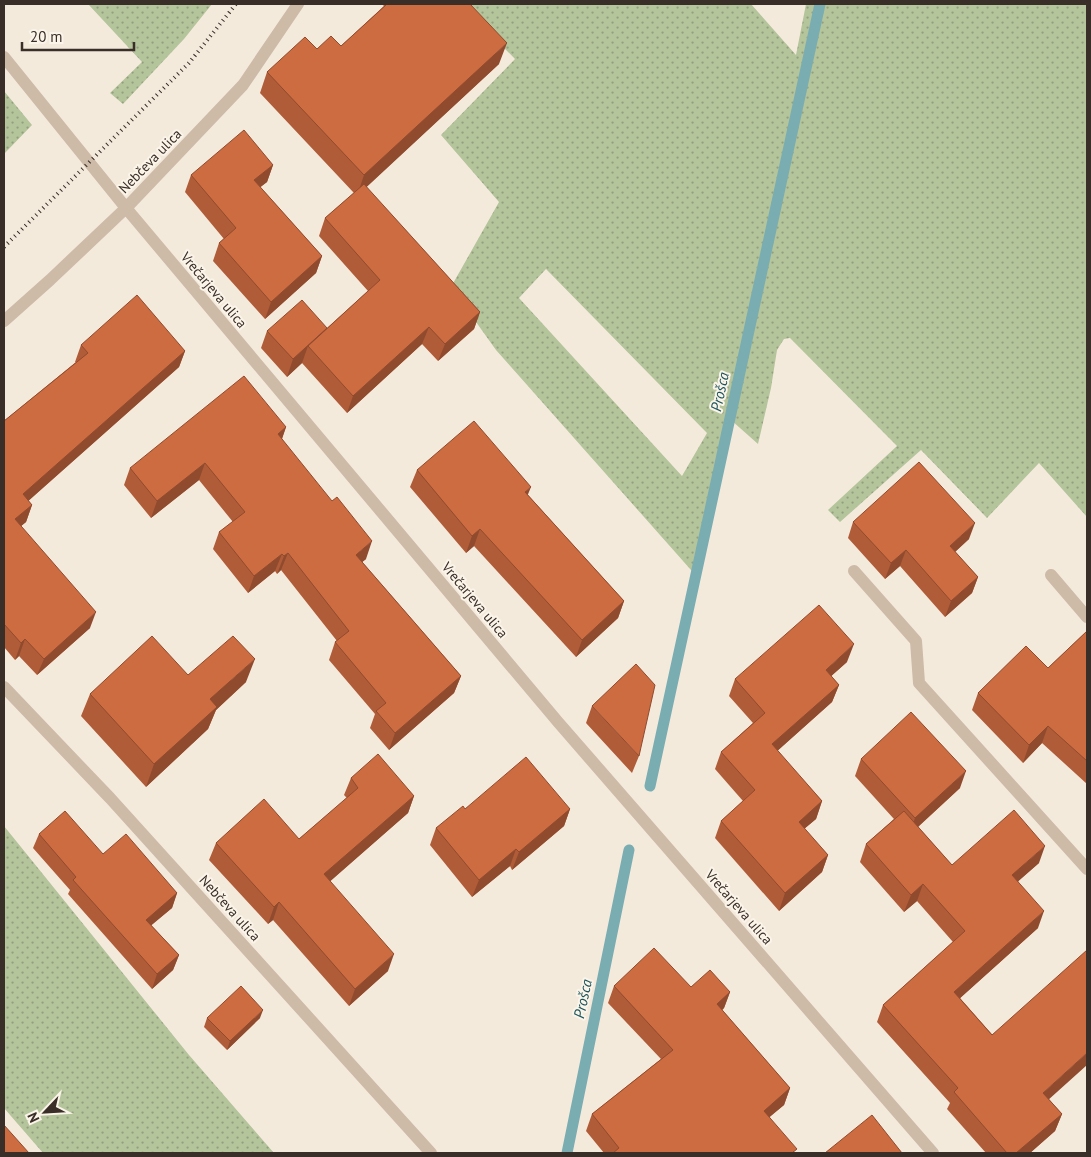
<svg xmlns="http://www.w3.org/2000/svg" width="1091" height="1157" viewBox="0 0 1091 1157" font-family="'PT Sans',sans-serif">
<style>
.grass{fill:url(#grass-dots);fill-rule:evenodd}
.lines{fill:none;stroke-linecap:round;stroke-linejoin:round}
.stream{stroke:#79adb2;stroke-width:11}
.minor{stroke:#cdbaa7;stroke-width:12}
.rail{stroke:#392e28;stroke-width:4;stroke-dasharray:1 4;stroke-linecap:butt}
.wall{fill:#b05c38}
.shaded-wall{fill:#904b2e}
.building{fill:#cd6b41;stroke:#904b2e}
.labels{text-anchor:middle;stroke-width:4;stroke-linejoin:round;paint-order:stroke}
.street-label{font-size:14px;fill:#392e28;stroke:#fbf4e9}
.water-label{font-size:15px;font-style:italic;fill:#1b555d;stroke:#fbf4e9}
</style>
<defs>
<pattern id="grass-dots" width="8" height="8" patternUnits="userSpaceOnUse" patternTransform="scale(1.25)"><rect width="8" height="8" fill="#b4c49b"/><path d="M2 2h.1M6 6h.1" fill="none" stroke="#93a07e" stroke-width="1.8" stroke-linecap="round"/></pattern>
</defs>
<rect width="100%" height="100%" fill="#f4eadc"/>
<path class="grass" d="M88,4H212L184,39L123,104L110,93L142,62Z
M461,4H751L796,55L806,4H1087V517L1039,463L987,518L921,450L840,522L828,510L897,446L790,338L784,339L777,350L771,388L758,444L731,420L699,579L496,350L451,287L499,202L441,135L515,59ZM546,269L707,433L682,476L519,298Z
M4,91L32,125L4,154Z
M4,826L189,1055L274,1153H43L4,1108Z"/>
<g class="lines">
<path class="stream" d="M650,786L820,4
M567,1153L629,850"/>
<path class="minor" d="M4,57L126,208L558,722L933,1153
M4,321L50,280L126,208L243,85L298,4
M854,571L916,641L919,683L1087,869
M1051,575L1087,617
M4,687L110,798L431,1153"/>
<path class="rail" d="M4,247L189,63L236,4"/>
</g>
<path class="wall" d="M382,4H470L499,64L366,187L480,312L474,329L438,361L422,344L347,413L302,363L287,377L261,348L267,331L327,328L368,291L319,236L325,218L354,193L260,93L267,72L317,49L341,46L384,6Z
M273,165L267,182L260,187L322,256L316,273L265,319L213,261L219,243L224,239L185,192L191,175Z
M81,345L185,351L179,367L28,501L32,505L26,522L21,526L90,628L37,675L19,656L15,660L4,647V421L76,362H75Z
M286,427L282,439L366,559L362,562L461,676L454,693L389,750L370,728L375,714L329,660L335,642L337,641L281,570L277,574L275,571L248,593L213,549L219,532L233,522L199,480L151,518L124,485L130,468Z
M417,470L528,495L624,601L618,618L576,657L474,546L466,553L410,487Z
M853,522L969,539L955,552L978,577L972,593L945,617L900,566L885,579L848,538Z
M1087,631V784L1042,743L1023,763L972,710L978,693L1048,668Z
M847,662L831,676L839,685L832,702L777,751L822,801L816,819L804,829L828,855L822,872L779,911L715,838L721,821L743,801L715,769L721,752L753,723L729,696L735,679Z
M188,675L246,682L216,710L208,729L146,787L81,716L90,694Z
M592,706L639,756L632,773L586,723Z
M861,759L960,788L918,827L952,865L1039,863L1018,881L1038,928L960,998L1062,1114L1055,1131L1030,1153H986L947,1109L950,1103L877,1022L883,1005L953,942L917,901L904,912L860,862L866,844L894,819L855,776Z
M351,778L414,796L408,813L330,881L388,971L349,1006L273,920L268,924L209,860L216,843L299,839L347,798L344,795Z
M465,809H570L564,826L512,870L510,866L472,897L430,845L436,828Z
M39,834L103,854L177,893L172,908L151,925L179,955L173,970L152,989L68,894L70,890L33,848Z
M614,986L691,987L730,992L724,1008L722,1010L790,1088L784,1105L769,1117L795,1153H604L586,1131L592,1114L661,1059L608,1003Z
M207,1018H260L227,1050L204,1027Z"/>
<path class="shaded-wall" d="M507,43L499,64L357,196L364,175Z
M273,165L267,182L248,197L254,180Z
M322,256L316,273L265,319L271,302Z
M480,312L474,329L438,361L445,344Z
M429,327L422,344L347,413L353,396Z
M327,328L308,346L302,363L287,377L293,359Z
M185,351L179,367L17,511L23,494Z
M286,427L280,444L278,434Z
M205,463L199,480L151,518L157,501Z
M531,487L524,504L525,492Z
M32,505L26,522L9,536L15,519Z
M975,523L969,539L944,562L950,546Z
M480,529L474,546L466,553L472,536Z
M372,541L366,559L350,572L356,555Z
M906,550L900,566L885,579L891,563Z
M288,553L281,570L277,574L284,556Z
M282,554L275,571L248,593L254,576Z
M978,577L972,593L945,617L951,601Z
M624,601L618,618L576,657L582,640Z
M96,612L90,628L37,675L44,659Z
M25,639L19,656L15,660L21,643Z
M854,644L847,662L819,687L826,670Z
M255,659L246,682L216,710L208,729L146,787L154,764L210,699Z
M461,676L454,693L389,750L395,733Z
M839,685L832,702L765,762L772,744Z
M1048,726L1042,743L1023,763L1029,745Z
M966,771L960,788L909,835L915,818Z
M414,796L408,813L318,892L324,874Z
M822,801L816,819L792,839L799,822Z
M570,809L564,826L512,870L519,852Z
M1045,846L1039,863L1006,892L1012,875Z
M516,849L510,866L472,897L479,880Z
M828,855L822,872L779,911L785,893Z
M923,884L917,901L904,912L911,895Z
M177,893L172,908L141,934L146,920Z
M279,902L273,920L268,924L274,907Z
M1044,911L1038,928L948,1009L954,992Z
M394,954L388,971L349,1006L355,989Z
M179,955L173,970L152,989L157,974Z
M730,992L724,1008L711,1021L717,1004Z
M263,1010L260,1018L227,1050L230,1041Z
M1087,1053V1065L1037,1110L1043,1093Z
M790,1088L784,1105L758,1127L764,1111Z
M1062,1114L1055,1131L1030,1153H1016Z"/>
<path class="building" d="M387,4H470L507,43L364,175L267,72L305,37L317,49L331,36L341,46Z
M244,130L273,165L254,180L322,256L271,302L219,243L236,228L191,175Z
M364,184L480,312L445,344L429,327L353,396L308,346L380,280L325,218Z
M137,295L185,351L23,494L32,505L15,519L96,612L44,659L25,639L21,643L4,624V616L5,615L4,614V421L88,353L81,345Z
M302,300L327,328L293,359L267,331Z
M244,376L286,427L278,434L332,501L337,497L372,541L356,555L461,676L395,733L376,711L386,703L335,642L349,631L288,553L284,556L282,554L254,576L219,532L245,512L205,463L157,501L130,468Z
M474,421L531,487L525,492L624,601L582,640L480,529L472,536L417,470Z
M919,462L975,523L950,546L978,577L951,601L906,550L891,563L853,522Z
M819,605L854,644L826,670L839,685L772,744L822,801L799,822L828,855L785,893L721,821L755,790L721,752L765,713L735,679Z
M1087,631V761L1048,726L1029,745L978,693L1026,646L1048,668Z
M152,636L188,675L233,636L255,659L210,699L217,707L154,764L90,694Z
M636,664L655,685L639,756L592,706Z
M911,712L966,771L915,818L861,759Z
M378,754L414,796L324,874L394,954L355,989L279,902L274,907L216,843L264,799L299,839L358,788L351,778Z
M526,757L570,809L519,852L516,849L479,880L436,828L463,806L465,809Z
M1014,810L1045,846L1012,875L1044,911L954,992L992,1035L1087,950V1053L1043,1093L1062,1114L1016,1153H1007L954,1092L958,1088L883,1005L965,931L923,884L911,895L866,844L904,811L952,865Z
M65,811L103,854L126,834L177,893L146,920L179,955L157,974L73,880L76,877L39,834Z
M654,948L691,987L710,970L730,992L717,1004L790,1088L764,1111L797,1149L792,1153H613L619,1148L592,1114L673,1050L614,986Z
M241,986L263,1010L230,1041L207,1018Z
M872,1115L902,1153H825Z
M4,1125L29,1153H4Z"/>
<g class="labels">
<g class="street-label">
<text transform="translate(150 161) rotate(-46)" y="5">Nebčeva ulica</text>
<text transform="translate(214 290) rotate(50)" y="5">Vrečarjeva ulica</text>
<text transform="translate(475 600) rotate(50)" y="5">Vrečarjeva ulica</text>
<text transform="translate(739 907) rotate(49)" y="5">Vrečarjeva ulica</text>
<text transform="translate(230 908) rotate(48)" y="5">Nebčeva ulica</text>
</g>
<g class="water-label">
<text transform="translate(720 392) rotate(-78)" y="5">Prošca</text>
<text transform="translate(583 999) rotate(-78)" y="5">Prošca</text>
</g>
</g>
<rect width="1091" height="1157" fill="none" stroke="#392e28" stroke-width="10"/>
<g transform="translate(45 1112) rotate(245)" stroke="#fbf4e9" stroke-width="4" paint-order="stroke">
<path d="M0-4L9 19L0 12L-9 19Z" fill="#392e28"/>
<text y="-8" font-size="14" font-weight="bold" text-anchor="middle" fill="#392e28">N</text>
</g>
<path d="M22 42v8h112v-8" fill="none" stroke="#392e28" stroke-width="2.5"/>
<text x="30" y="42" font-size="15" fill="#392e28" stroke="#fbf4e9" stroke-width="4" paint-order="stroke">20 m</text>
</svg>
